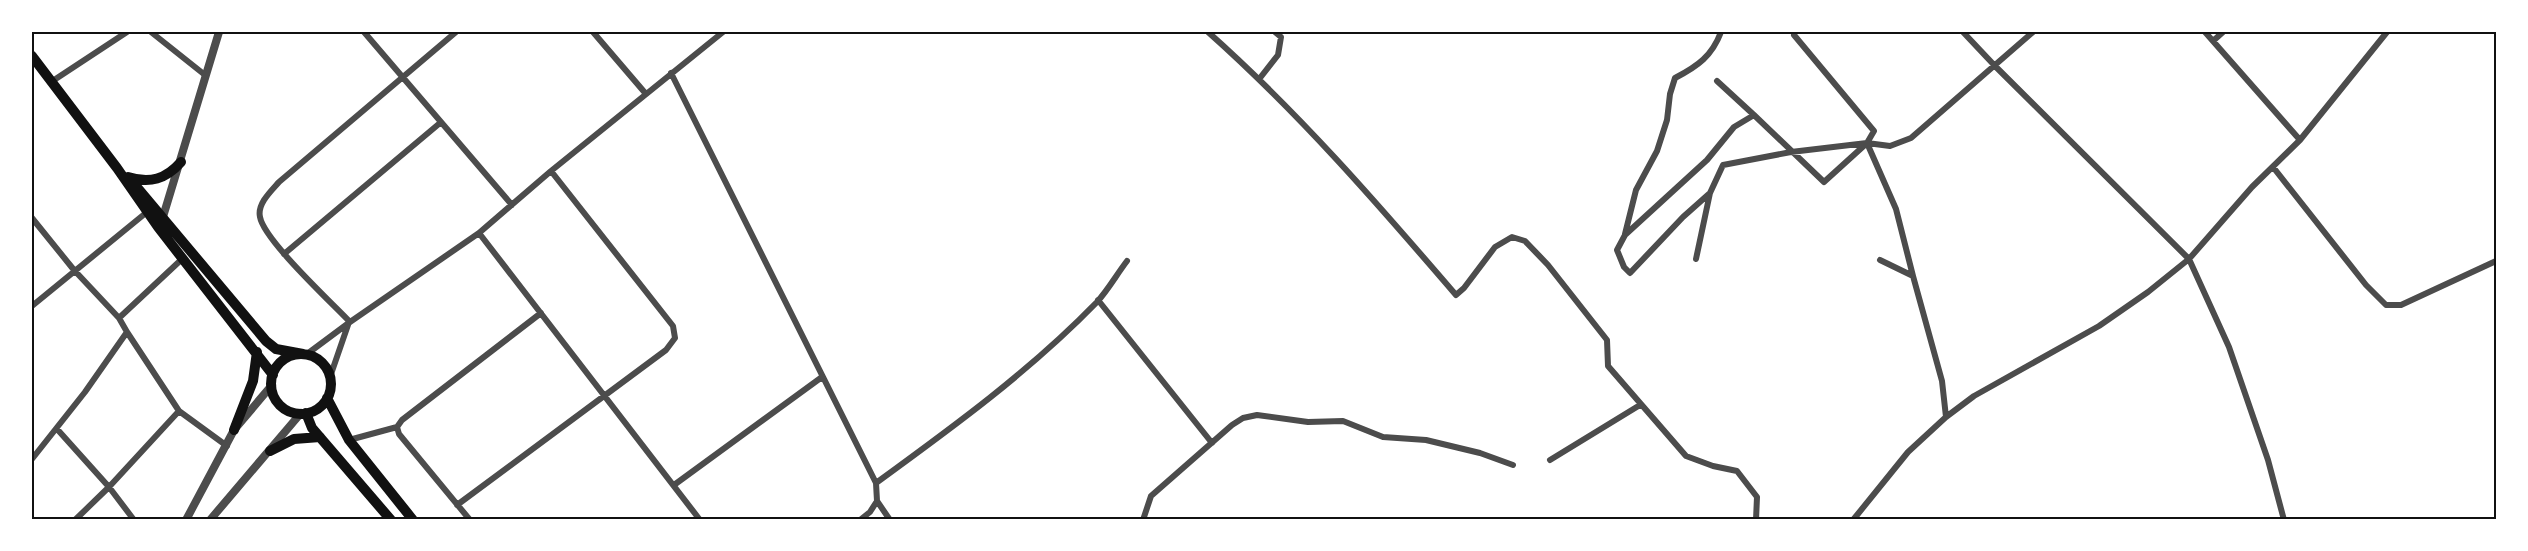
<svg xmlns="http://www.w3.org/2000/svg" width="2528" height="551" viewBox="0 0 2528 551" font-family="Raleway,sans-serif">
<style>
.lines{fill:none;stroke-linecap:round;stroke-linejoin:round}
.minor{stroke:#4c4c4c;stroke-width:6}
.tertiary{stroke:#4c4c4c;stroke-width:8}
.trunk{stroke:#111;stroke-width:10}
.neatline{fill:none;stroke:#111;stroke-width:2}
</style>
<rect width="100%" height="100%" fill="#fff"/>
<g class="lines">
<path class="minor" d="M151,32L205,75
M364,32L512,205
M593,32L646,94
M1208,32C1298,112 1377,203 1456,295L1464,288L1495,247L1512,237L1525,241L1548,265L1607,340L1608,366L1686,456L1713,466L1737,471L1757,497L1756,520
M1963,32L1995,66L2189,259L2229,347L2268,460L2284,520
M2205,32L2300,140
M2213,41L2223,32
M671,73L876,483L877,501L890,520
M1260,78L1278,55L1281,37L1275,32
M1717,81L1754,115L1734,127L1707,160L1625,235L1617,250L1624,267L1630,273L1683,217L1710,193L1723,165L1791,152L1867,143L1896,209L1913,276
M51,82L127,32
M1754,115L1824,182L1867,143L1874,131L1794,35
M1867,143L1890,146L1911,138L2033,32
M2273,167L2366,285L2386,305H2401L2496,261
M32,218L74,270L119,318L127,332L85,392L32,459
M479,233L700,520
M1625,234L1636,190L1657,151L1667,120L1670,94L1675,78C1698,66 1712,56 1721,32
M284,254L440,123
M1696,259L1710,193
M1880,260L1913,276L1942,381L1946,417
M1098,300L1212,443
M32,306L147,212
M119,318L182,259
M350,322C331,302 264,240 260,217C257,204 271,191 279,182L456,32
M307,354L350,322L479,233L551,171L723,32
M330,377L349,322
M179,411L227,446
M397,427L399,434L470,520
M57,429L109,487L134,520
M349,440L397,427L402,420L541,313
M1550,460L1640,405
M876,483C953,427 1030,371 1097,302C1108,290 1117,274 1127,261
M674,485L822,377
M457,505L666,350L675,338L673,326L551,171
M75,520L109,487L179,411L127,332
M860,520L870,512L877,501
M1143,520L1151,496L1232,425L1243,418L1257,415L1308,422L1343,421L1383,437L1426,440L1480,453L1513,465
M1853,520L1908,452L1946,417L1974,396L2099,326L2148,292L2189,259L2252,187L2300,140L2387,32"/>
<path class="tertiary" d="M162,220L219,32
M186,520L234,430L272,385
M210,520L301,413"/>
<path class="trunk" d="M32,56L117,168L158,227L273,375
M128,177C150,184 166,179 181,162
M135,185L266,341L276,349L303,354
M271 384a30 30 0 1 1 60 0a30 30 0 1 1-60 0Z
M327,398L349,440L413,520
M306,413L312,428L391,520
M234,430L253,381L257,352
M270,451L294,439L320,437"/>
</g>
<rect width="2528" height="551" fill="none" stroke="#ffffff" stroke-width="66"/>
<rect x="33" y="33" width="2462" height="485" class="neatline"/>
</svg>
